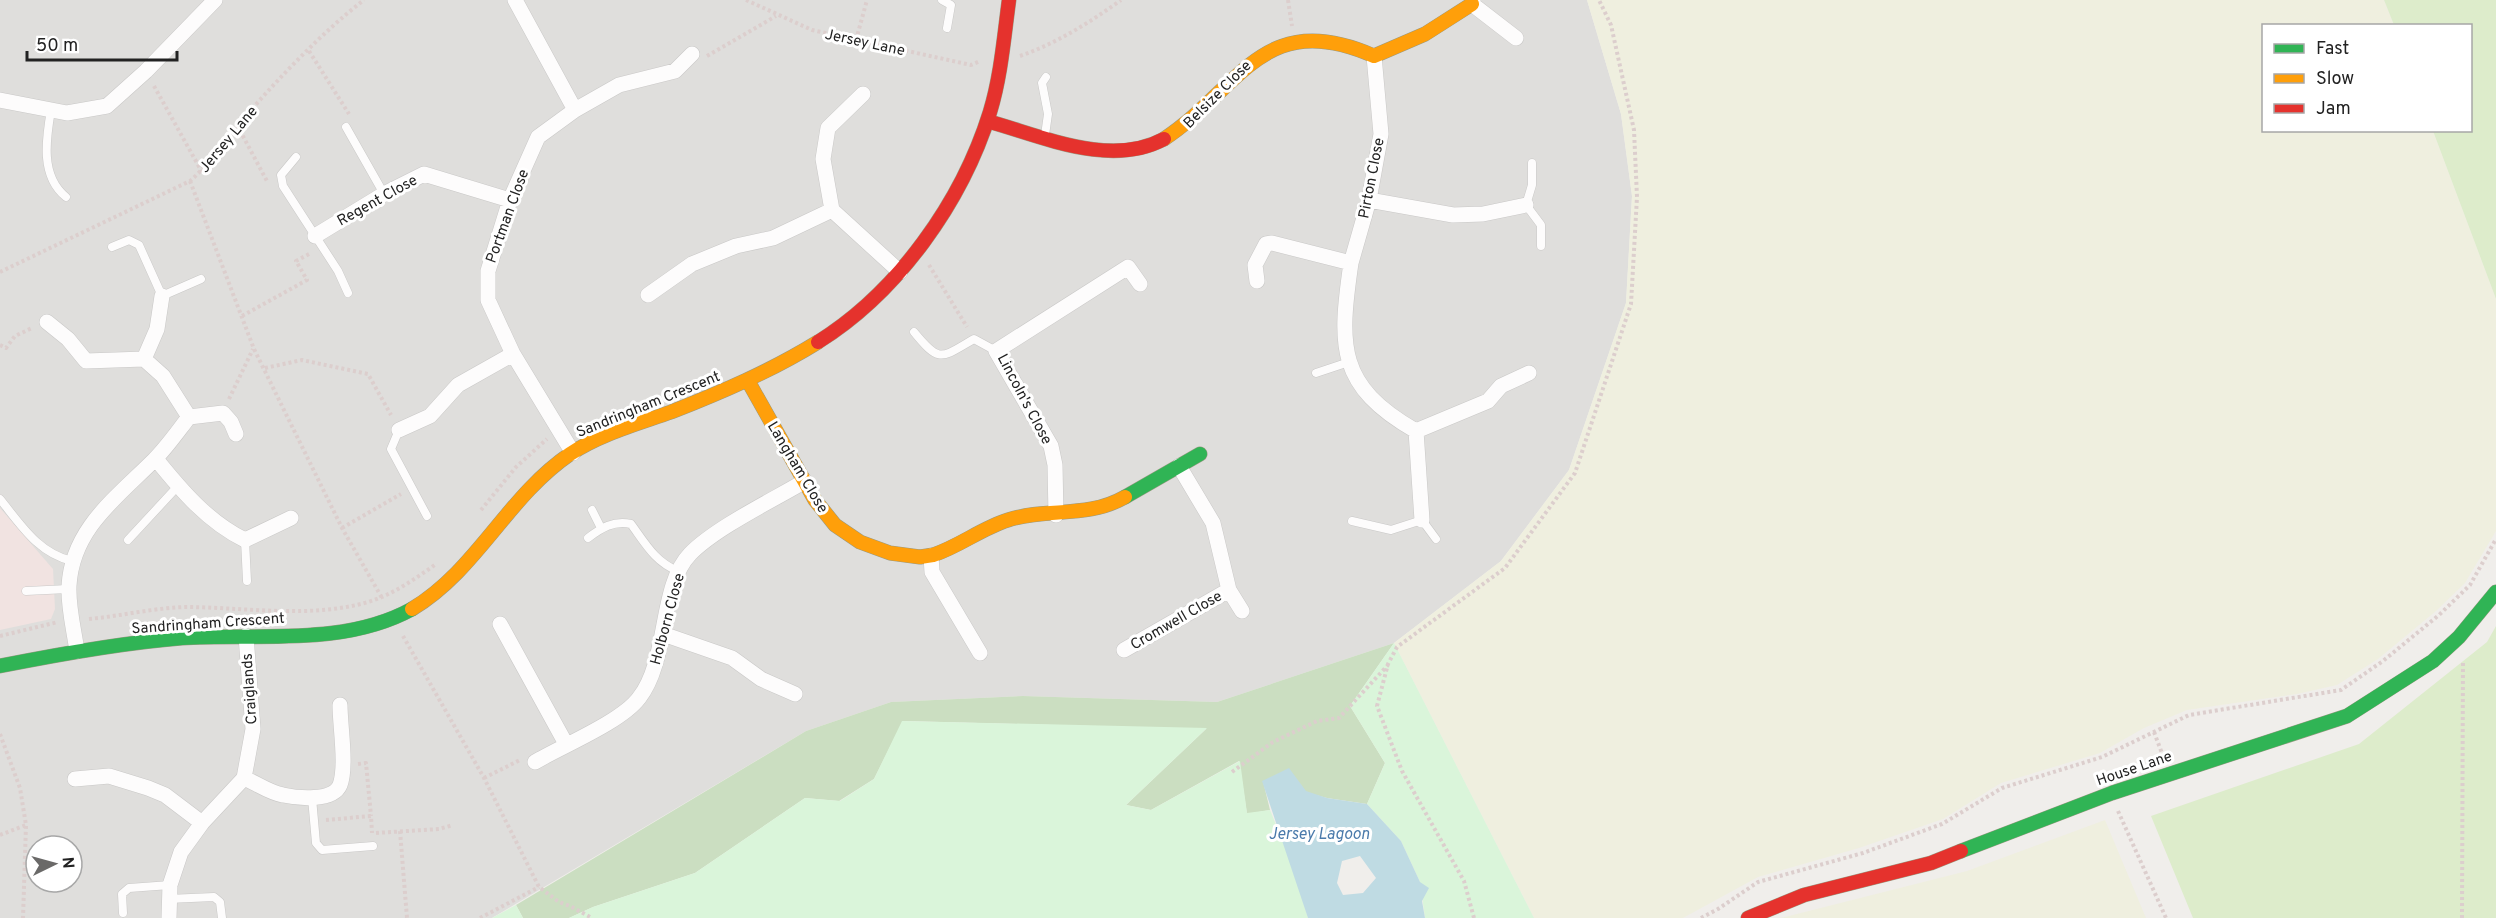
<svg xmlns="http://www.w3.org/2000/svg" width="2496" height="918" viewBox="0 0 2496 918" font-family="Overpass,sans-serif">
<style>
.residential{fill:#dfdedc;fill-rule:evenodd}
.commercial{fill:#f1e3e1}
.farmland{fill:#efefdf}
.grass{fill:#ddeccb}
.forest{fill:#cbdec1}
.park{fill:#daf5da}
.water{fill:#bfdbe3;fill-rule:evenodd}
.lines{fill:none;stroke-linecap:round;stroke-linejoin:round}
.lane-casing{stroke:#c9c8c7;stroke-width:9}
.street-casing{stroke:#c9c8c7;stroke-width:16}
.fast-casing{stroke:#999a82;stroke-width:15}
.slow-casing{stroke:#999a82;stroke-width:15}
.jam-casing{stroke:#999a82;stroke-width:15}
.path{stroke:#dccecd;stroke-width:4;stroke-dasharray:3 3;stroke-linecap:butt}
.lane{stroke:#fdfcfc;stroke-width:8}
.street{stroke:#fdfcfc;stroke-width:15}
.fast{stroke:#30b455;stroke-width:14}
.slow{stroke:#ff9f0a;stroke-width:14}
.jam{stroke:#e5322d;stroke-width:14}
.labels{text-anchor:middle;stroke-width:6;stroke-linejoin:round;paint-order:stroke}
.street-label{font-size:15px;fill:#222;stroke:#fff}
.water-label{font-size:16px;font-style:italic;fill:#4a7aab;stroke:#fff}
</style>
<rect width="100%" height="100%" fill="#f0eeeb"/>
<path class="residential" d="M0,0H1587L1621,114L1632,196L1626,303L1569,470L1501,561L1394,643L1217,702L1023,696L891,702L806,731L492,918H0ZM36,846H72V882H36Z"/>
<path class="commercial" d="M0,508L53,569L55,609L51,619L0,630Z"/>
<path class="farmland" d="M1587,0H2384L2394,25L2264,26V130L2433,131L2496,299V531L2465,583L2436,611L2378,659L2337,685L2297,694L2187,710L2144,728L2100,753L2001,783L1943,819L1859,848L1758,877L1683,918H1534L1394,643L1501,561L1569,470L1626,303L1632,196L1621,114Z
M2105,820L2146,918H1781L1967,871Z"/>
<path class="grass" d="M2384,0H2496V299L2433,131L2470,130V26L2394,25Z
M2496,626V918H2193L2151,816L2359,744L2487,642Z"/>
<path class="forest" d="M1394,643L1350,706L1385,763L1367,804L1327,798L1263,781L1270,810L1247,814L1239,761L1151,810L1126,805L1206,729L903,721L874,779L839,801L805,798L695,873L593,907L569,918H523L516,905L806,731L891,702L1023,696L1217,702Z"/>
<path class="park" d="M1394,643L1534,918H1425L1420,882L1401,841L1367,804L1385,763L1350,706Z
M902,721L1207,728L1126,805L1151,810L1240,761L1247,813L1270,810L1292,864L1308,918H569L593,907L695,873L805,798L840,801L874,779Z
M516,905L523,918H492Z"/>
<path class="water" d="M1289,768L1306,791L1327,798L1367,804L1401,841L1420,882L1429,888L1422,901L1425,918H1308L1262,781ZM1360,856L1376,878L1363,893L1343,895L1337,883L1342,861Z"/>
<g class="lines">
<g class="lane-casing">
<path id="lane" d="M942,0L951,5L947,28
M51,110C46,139 40,176 66,197
M346,127L384,194
M1045,135L1048,114L1042,83L1046,77
M296,157L281,175L283,186L338,271L348,293
M1532,163V185L1526,205L1541,225V246
M112,247L129,240L139,245L162,296L201,279
M914,332C940,364 941,358 974,339L996,351
M1316,373L1349,362
M399,430L391,449L427,516
M0,499C21,525 38,553 72,561
M592,510L601,528
M1352,521L1391,530L1422,520L1436,539
M588,538C601,528 614,520 631,524C645,543 655,562 678,571
M128,540L178,486
M245,540L247,581
M26,591L68,589
M312,798L316,843L322,850L373,846
M168,899L214,897L220,902L222,918
M123,913L122,894L129,888L170,885"/>
</g>
<g class="street-casing">
<path id="street" d="M515,0L575,110
M1473,0L1472,4L1516,38
M863,94L828,128L823,159L832,210L900,272
M0,100L67,113L107,106L146,71L215,0
M1369,200L1453,215L1483,214L1526,205
M315,236L384,194L424,174L510,200
M1351,263C1339,346 1337,386 1416,431L1488,401L1501,386L1529,373
M1257,281L1255,265L1266,244L1272,243L1351,263L1369,200L1381,134L1374,56
M648,295L692,264L736,246L773,238L832,210
M47,322L68,339L86,361L144,359L163,376L189,417
M144,359L157,329L162,296
M399,430L430,416L458,385L513,354
M1416,431L1422,520
M573,453L513,354L488,300V271L510,200L538,137L575,110L619,85L675,71L692,54
M156,459C181,490 208,522 245,540L291,518
M1179,466L1213,523L1229,590L1242,611
M1056,515L1055,465L1051,446L996,351L1128,267L1140,284
M931,556L932,572L980,653
M500,624L566,744
M663,634L732,658L761,679L795,694
M1124,650L1229,590
M77,651C74,630 68,607 69,586C72,529 116,498 154,460C167,447 178,431 189,417L223,413L231,422L236,434
M535,762C562,746 621,722 639,698C669,660 659,586 690,554C715,528 773,500 805,481
M244,778C256,783 270,793 283,795C297,798 333,802 340,785C347,766 340,726 340,705
M75,779L109,776L148,788L165,795L202,823
M169,918L170,885L181,852L202,823L244,778L253,729L246,636"/>
</g>
<g class="fast-casing">
<path id="fast" d="M1125,497L1200,454
M0,666C60,654 120,643 182,638C257,633 343,647 412,609
M1961,851L2112,793L2347,716L2433,661L2459,637L2496,592"/>
</g>
<g class="slow-casing">
<path id="slow" d="M1164,139C1241,88 1263,7 1374,56L1425,34L1472,4
M748,381L815,500L835,525L860,542L890,553L920,557L933,555C960,546 982,528 1008,520C1049,507 1086,519 1125,497
M412,609C477,570 507,497 570,454C600,434 637,424 671,412C722,392 771,371 818,342"/>
</g>
<g class="jam-casing">
<path id="jam" d="M987,121C1042,136 1110,168 1164,139
M818,342C898,292 962,202 990,112C1001,76 1004,37 1009,0
M1748,918L1804,895L1931,863L1961,851"/>
</g>
<path class="path" d="M746,0L812,30L971,65L980,61
M1288,0L1292,26
M856,40L867,0
M309,51L349,114
M707,56L776,16
M1020,56C1057,43 1089,23 1121,0
M154,86L202,172
M237,125L268,183
M190,181L254,349L342,528L382,598
M929,265L967,327
M0,272L190,181C209,165 221,143 238,125C273,84 322,32 364,0
M242,316L307,280L296,261L311,253
M0,345L6,348L15,336L32,328
M265,368L302,360L368,374L391,415
M229,399L253,349
M481,510L516,467L547,439
M342,528L401,494
M89,619C121,616 153,608 185,607C244,607 310,619 368,602C392,595 415,579 436,564
M0,636L58,622
M403,636L484,778L539,887L559,902L570,906L592,918
M2154,732L2163,756
M0,734L20,788L26,825L23,918
M358,764L366,763L371,816
M1232,772L1273,742L1317,721L1339,718L1388,665
M484,778L520,760
M2118,811L2166,918
M326,820L371,816L372,833
M400,831L407,918
M376,833L439,829L453,825
M0,835L26,825
M480,918L539,887
M1474,918L1464,881L1402,771L1377,706L1388,664L1397,647L1505,568L1575,473L1631,304L1637,197L1634,130L1611,25L1599,0
M1701,918L1718,909L1758,882L1863,853L1942,824L2002,788L2102,757L2189,715L2341,690L2383,661L2439,615L2470,585L2496,539
M2462,918L2463,661"/>
<use href="#lane" class="lane"/>
<use href="#street" class="street"/>
<use href="#fast" class="fast"/>
<use href="#slow" class="slow"/>
<use href="#jam" class="jam"/>
</g>
<g class="labels">
<g class="street-label">
<text transform="translate(865 42) rotate(12)" y="5">Jersey Lane</text>
<text transform="translate(1217 94) rotate(-45)" y="5">Belsize Close</text>
<text transform="translate(228 139) rotate(-50)" y="5">Jersey Lane</text>
<text transform="translate(1371 178) rotate(-79)" y="5">Pirton Close</text>
<text transform="translate(377 200) rotate(-29)" y="5">Regent Close</text>
<text transform="translate(507 216) rotate(-70)" y="5">Portman Close</text>
<text transform="translate(1025 399) rotate(62)" y="5">Lincoln's Close</text>
<text transform="translate(648 404) rotate(-22)" y="5">Sandringham Crescent</text>
<text transform="translate(798 467) rotate(59)" y="5">Langham Close</text>
<text transform="translate(667 619) rotate(-75)" y="5">Holborn Close</text>
<text transform="translate(1176 620) rotate(-30)" y="5">Cromwell Close</text>
<text transform="translate(208 623) rotate(-4)" y="5">Sandringham Crescent</text>
<text transform="translate(249 689) rotate(-94)" y="5">Craiglands</text>
<text transform="translate(2134 768) rotate(-19)" y="5">House Lane</text>
</g>
<g class="water-label">
<text x="1319" y="839">Jersey Lagoon</text>
</g>
</g>
<rect x="2262" y="24" width="210" height="108" fill="#ffffff" stroke="#a7a7a7" stroke-width="1.5"/>
<rect x="2274" y="44" width="30" height="9" fill="#30b455" stroke="#a7a7a7" stroke-width="1.5"/>
<text x="2316" y="54" font-size="18" fill="#222222">Fast</text>
<rect x="2274" y="74" width="30" height="9" fill="#ff9f0a" stroke="#a7a7a7" stroke-width="1.5"/>
<text x="2316" y="84" font-size="18" fill="#222222">Slow</text>
<rect x="2274" y="104" width="30" height="9" fill="#e5322d" stroke="#a7a7a7" stroke-width="1.5"/>
<text x="2316" y="114" font-size="18" fill="#222222">Jam</text>
<g transform="translate(54 864) rotate(85)"><circle r="28" fill="#ffffff" stroke="#a7a7a7" stroke-width="1.5"/>
<path d="M0-4.5L10 22L0 15L-10 22Z" fill="#6a6968"/>
<text y="-9" font-size="16" font-weight="bold" text-anchor="middle" fill="#222222">N</text>
</g>
<path d="M27 51v9h150v-9" fill="none" stroke="#222222" stroke-width="3"/>
<text x="36" y="51" font-size="18" fill="#222222" stroke="#ffffff" stroke-width="4.5" paint-order="stroke">50 m</text>
</svg>
